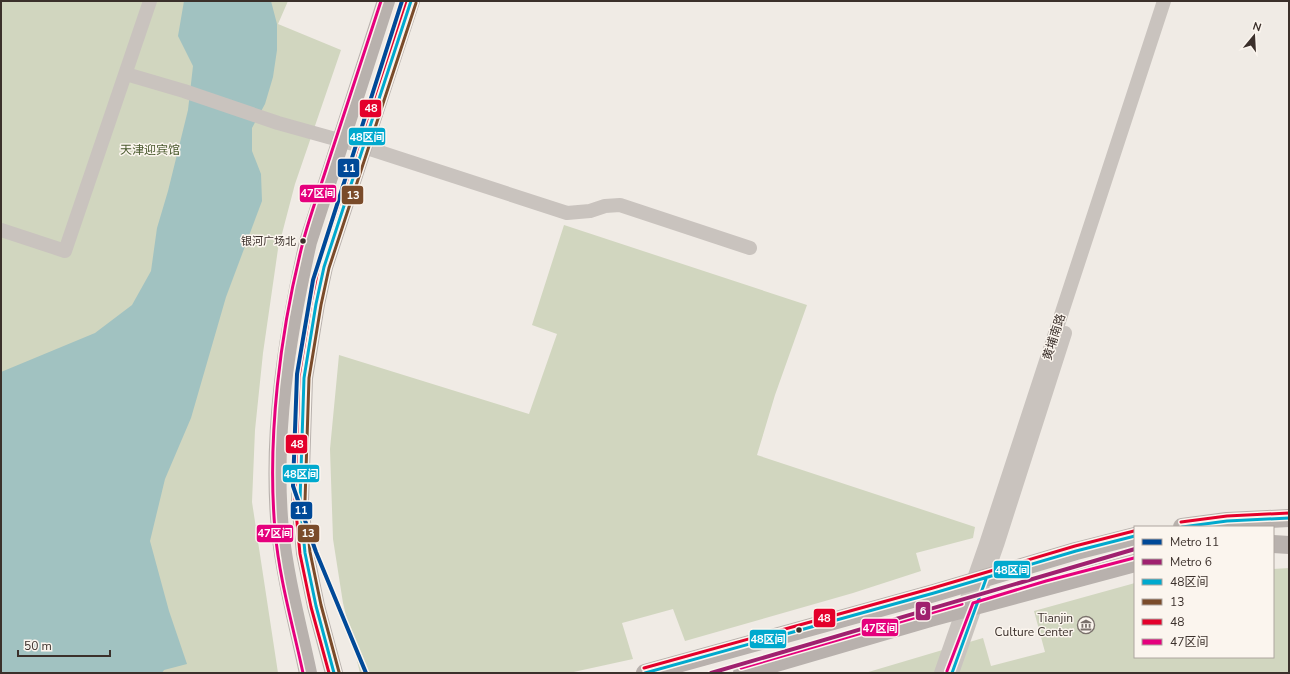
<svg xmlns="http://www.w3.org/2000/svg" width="1290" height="674" viewBox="0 0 1290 674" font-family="'Nunito Sans','Noto Sans SC',sans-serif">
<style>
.green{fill:#d1d6bf}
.water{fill:#a1c2c1}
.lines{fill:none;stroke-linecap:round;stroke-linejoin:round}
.minor{stroke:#c9c3be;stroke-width:14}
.major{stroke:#b8b1ad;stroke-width:18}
.bus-1-casing{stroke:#fbf5ee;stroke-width:6}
.bus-2-casing{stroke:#fbf5ee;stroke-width:6}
.bus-3-casing{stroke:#fbf5ee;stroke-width:6}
.bus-4-casing{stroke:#fbf5ee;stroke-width:6}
.bus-1{stroke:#00a9ce;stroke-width:3}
.bus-2{stroke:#7a4b2a;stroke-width:3}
.bus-3{stroke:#e4002b;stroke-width:3}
.bus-4{stroke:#e5007d;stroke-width:3}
.metro-1-casing{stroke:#fbf5ee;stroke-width:7}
.metro-2-casing{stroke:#fbf5ee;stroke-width:7}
.metro-1{stroke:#004998;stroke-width:4}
.metro-2{stroke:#9f216f;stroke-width:4}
.bus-dot{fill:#3b302b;stroke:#fbf5ee;stroke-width:1.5}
.labels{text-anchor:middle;stroke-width:3;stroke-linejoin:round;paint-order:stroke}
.bus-label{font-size:11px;fill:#3b302b;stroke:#fbf5ee;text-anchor:end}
.park-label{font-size:12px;fill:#4a5a2e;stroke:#fbf5ee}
.street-label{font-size:12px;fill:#3b302b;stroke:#fbf5ee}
.poi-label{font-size:12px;fill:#3b302b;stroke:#fbf5ee;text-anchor:end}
.line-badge{stroke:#fbf5ee;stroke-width:1.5}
.badge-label{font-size:11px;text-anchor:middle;font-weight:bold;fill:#fff}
</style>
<rect width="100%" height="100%" fill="#f0ebe5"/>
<path class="green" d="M1,1H288L278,24L341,50L295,184L278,249L263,353L255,430L252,502L278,673H1Z
M564,225L807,305L775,395L757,455L975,527L973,538L916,553L921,571L853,593L685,641L673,609L622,623L633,659L569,673H360L343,603L333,539L330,449L339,355L529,414L557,334L532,325Z
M1289,568V673H865L983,638L991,666L1045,652L1034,611L1135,583V657H1273V569Z"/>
<path class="water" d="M184,1H271L277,24V50L273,77L265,104L252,128V151L261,174L262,201L226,297L191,418L165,479L150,541L169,611L187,664L164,670L162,673H1V372L95,333L132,305L151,271L157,228L168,191L188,110L193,66L178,36Z"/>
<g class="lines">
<path class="minor" d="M126,74L184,91L278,123L364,147L567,213L590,211L605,206L620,205L750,248
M1,230L65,251L150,1
M941,673L986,544L1164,1
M952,673L997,545L1065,333"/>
<path class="major" d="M1182,527L1227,521L1289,518
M1273,544L1289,545
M308,673C298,626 285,578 280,530C271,434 287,335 308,242L386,1
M334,673L316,606L305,553L300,501L304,378L316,304L324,267L411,1
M645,673L934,593L1076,551L1135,536
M742,673L930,618L1135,563"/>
<g class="bus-1-casing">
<path id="bus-1" d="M1182,527L1227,521L1289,518
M334,673L316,606L305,553L300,501L304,378L316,304L324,267L411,1
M645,673L934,593L1076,551L1135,536
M952,673L986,579"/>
</g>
<g class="bus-2-casing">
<path id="bus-2" d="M339,672L321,605L310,552L305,501L309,378L321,305L329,268L416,3"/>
</g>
<g class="bus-3-casing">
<path id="bus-3" d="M1181,522L1227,516L1289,513
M644,668L933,588L1075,546L1134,531
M329,673L311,607L300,554L295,501L299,377L311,303L319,265L406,1"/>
</g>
<g class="bus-4-casing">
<path id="bus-4" d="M741,668L962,604
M947,671L973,603L1046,581L1134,558
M303,673C293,626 279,578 275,530C267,438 280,332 303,242C310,215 320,189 328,163C346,109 363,55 381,1"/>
</g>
<use href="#bus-1" class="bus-1"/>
<use href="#bus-2" class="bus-2"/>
<use href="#bus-3" class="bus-3"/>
<use href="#bus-4" class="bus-4"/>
<g class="metro-1-casing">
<path id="metro-1" d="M366,673L316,552L293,486L297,374L313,280L402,1"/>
</g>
<g class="metro-2-casing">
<path id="metro-2" d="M711,673L1135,549"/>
</g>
<use href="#metro-1" class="metro-1"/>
<use href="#metro-2" class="metro-2"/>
</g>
<defs>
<g id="museum-ring" transform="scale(0.9)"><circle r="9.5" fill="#fbf5ee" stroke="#7a716c" stroke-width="1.5"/><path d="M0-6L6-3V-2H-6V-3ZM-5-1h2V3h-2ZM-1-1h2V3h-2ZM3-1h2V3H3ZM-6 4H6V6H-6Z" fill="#7a716c"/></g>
</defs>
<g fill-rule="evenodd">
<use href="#museum-ring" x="1086" y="625"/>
</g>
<g class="bus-dot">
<circle cx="303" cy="241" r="3.5"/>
<circle cx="799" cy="630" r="3.5"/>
</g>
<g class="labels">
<g class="bus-label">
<text x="296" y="245">银河广场北</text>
</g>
<g class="park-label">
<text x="150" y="154">天津迎宾馆</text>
</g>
<g class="street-label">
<text transform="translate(1054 337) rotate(-72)" y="4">黄埔南路</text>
</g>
<g class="poi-label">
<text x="1073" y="622">Tianjin<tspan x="1073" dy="14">Culture Center</tspan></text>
</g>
</g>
<g class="line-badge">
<rect x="359" y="99" width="23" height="19" rx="4" fill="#e4002b"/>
<rect x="348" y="127" width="38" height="19" rx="4" fill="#00a9ce"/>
<rect x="337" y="158" width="23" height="20" rx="4" fill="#004998"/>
<rect x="299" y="184" width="38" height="19" rx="4" fill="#e5007d"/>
<rect x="341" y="185" width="23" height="20" rx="4" fill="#7a4b2a"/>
<rect x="285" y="434" width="23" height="20" rx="4" fill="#e4002b"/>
<rect x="282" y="464" width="38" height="19" rx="4" fill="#00a9ce"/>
<rect x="290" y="501" width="23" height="19" rx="4" fill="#004998"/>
<rect x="256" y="524" width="38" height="19" rx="4" fill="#e5007d"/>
<rect x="297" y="524" width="23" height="19" rx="4" fill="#7a4b2a"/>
<rect x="993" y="560" width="38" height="19" rx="4" fill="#00a9ce"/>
<rect x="915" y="601" width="16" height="20" rx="4" fill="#9f216f"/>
<rect x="813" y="608" width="23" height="20" rx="4" fill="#e4002b"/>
<rect x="861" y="618" width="38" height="19" rx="4" fill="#e5007d"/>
<rect x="749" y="629" width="38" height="20" rx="4" fill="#00a9ce"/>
</g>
<g class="badge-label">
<text x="371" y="112">48</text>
<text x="367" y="141">48区间</text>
<text x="349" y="172">11</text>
<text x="318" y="197">47区间</text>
<text x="353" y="199">13</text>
<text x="297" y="448">48</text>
<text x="301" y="478">48区间</text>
<text x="301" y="514">11</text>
<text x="275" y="537">47区间</text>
<text x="308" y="537">13</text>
<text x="1012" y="574">48区间</text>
<text x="923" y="615">6</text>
<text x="824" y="622">48</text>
<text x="880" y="632">47区间</text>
<text x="768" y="643">48区间</text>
</g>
<rect width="1290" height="674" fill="none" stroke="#3b302b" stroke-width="4"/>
<rect x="1134" y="526" width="140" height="132" fill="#fbf5ee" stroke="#aea6a0"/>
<rect x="1142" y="539" width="20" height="6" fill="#004998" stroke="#aea6a0"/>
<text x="1170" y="546" font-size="12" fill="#3b302b">Metro 11</text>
<rect x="1142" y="559" width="20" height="6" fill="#9f216f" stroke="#aea6a0"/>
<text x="1170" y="566" font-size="12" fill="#3b302b">Metro 6</text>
<rect x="1142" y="579" width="20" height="6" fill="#00a9ce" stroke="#aea6a0"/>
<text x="1170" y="586" font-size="12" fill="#3b302b">48区间</text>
<rect x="1142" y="599" width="20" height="6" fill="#7a4b2a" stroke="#aea6a0"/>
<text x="1170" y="606" font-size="12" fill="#3b302b">13</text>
<rect x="1142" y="619" width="20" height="6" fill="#e4002b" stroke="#aea6a0"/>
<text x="1170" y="626" font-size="12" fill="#3b302b">48</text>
<rect x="1142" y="639" width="20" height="6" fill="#e5007d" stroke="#aea6a0"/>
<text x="1170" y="646" font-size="12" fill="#3b302b">47区间</text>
<g transform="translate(1254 36) rotate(18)" stroke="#fbf5ee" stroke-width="3" paint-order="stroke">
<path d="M0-3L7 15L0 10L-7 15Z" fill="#3b302b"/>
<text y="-6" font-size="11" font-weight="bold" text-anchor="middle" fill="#3b302b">N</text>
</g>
<path d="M18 650v6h92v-6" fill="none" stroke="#3b302b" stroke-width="2"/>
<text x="24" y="650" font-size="12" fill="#3b302b" stroke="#fbf5ee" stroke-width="3" paint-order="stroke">50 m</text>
</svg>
